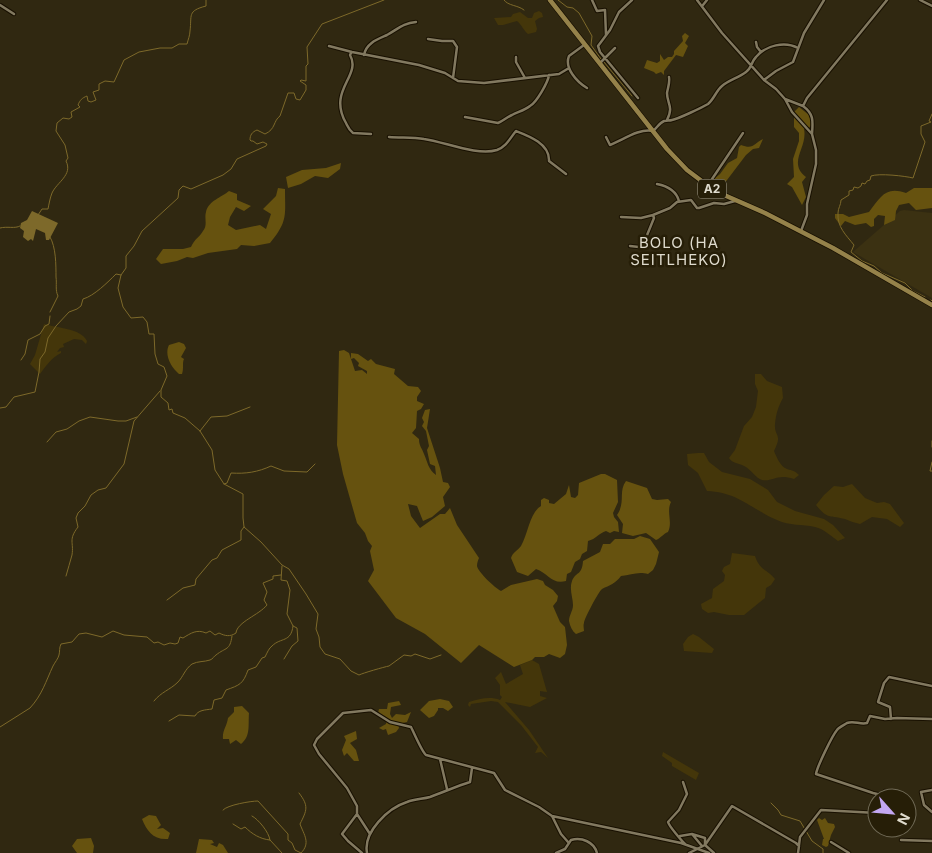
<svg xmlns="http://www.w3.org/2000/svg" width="932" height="853" viewBox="0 0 932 853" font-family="Inter,sans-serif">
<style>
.built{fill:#3b3112}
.green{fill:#44360a}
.forest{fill:#66520f}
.water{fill:#7d692a}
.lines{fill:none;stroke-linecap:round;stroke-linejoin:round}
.stream{stroke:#7d692a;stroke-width:1}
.minor-casing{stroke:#181000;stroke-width:4.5}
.primary-casing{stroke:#181000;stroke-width:6}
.minor{stroke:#827960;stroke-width:2.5}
.primary{stroke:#95824a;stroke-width:4.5}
.labels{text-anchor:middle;stroke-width:5;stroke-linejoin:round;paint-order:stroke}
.shield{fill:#261e07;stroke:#a8a292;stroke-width:1}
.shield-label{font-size:12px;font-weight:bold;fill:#dfdbcd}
.neighbourhood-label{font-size:15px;letter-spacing:1px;fill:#dfdbcd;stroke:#261e07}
</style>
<rect width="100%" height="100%" fill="#302811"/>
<path class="built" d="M904,210L932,213V298L853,252L900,211Z"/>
<path class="green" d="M539,11L542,13L543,17L539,18L535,21L537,29L536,32L528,34C523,30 522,25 517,21L503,25H498L494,18L511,17L513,14L520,12L528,18H532L534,13Z
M44,324C56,328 81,328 87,341L86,344L82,340L74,339L63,344L64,347L60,348L57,352L61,351V353C51,358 46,366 40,374L30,364L35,355Z
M755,374H761L767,381L782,387L783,398C778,407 776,414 775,424C774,437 783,433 774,451C777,458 780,466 787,469C793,471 794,470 799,475L794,479C777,473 773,482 762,480C756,478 752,471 746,467C740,463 733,464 729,458L735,450L744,426L752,417L756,407L758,391L755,384Z
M698,453H704L709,462L722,472L750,479L768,490L777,502L795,511L824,519L833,525L845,538L838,541C831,536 824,529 815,527C802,524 790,526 777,520C751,509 738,492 707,491L698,473L688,465L687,454Z
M852,484L865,498L877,503L884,502L890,504L904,523L900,527L887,519L872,517L860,524C855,523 850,521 845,519C830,515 828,520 816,505L824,495L834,486L843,487Z
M732,553L755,556C760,571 767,569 775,579L771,585L766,588L765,598L744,615H729L714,612L708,613L702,609L701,604L712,598L713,589L724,581L725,575L722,571L724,567L730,564Z
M693,634L699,637L714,649L712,653L684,651L683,644L688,637Z
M532,660L539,664L547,692L540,691V696L547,698L530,707L505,702L529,730L548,758L541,752L535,753L538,747L521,725L498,702L491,701L471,704L470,707L468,705L469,702C479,699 490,696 500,700L502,697L500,695V685L495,678L501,672L506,684L523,674L520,665Z
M663,752L699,773L696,780L672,766V763L662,756Z"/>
<path class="forest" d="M685,33L689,36L685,43L688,46L683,57L676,55L664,71V75L661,72L656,74L654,72L644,68L647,60L657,63L660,61V54L664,60L668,57H672L674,54V51L683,41L682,36Z
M799,107L809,115L812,124L809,128L804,129C808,148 787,162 806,177L802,182L806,197L802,205L792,187L787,184L794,177L793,159L799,141V133L794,127V112Z
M763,139L759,148L753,149L746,155L724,184L720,185L714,182V179L720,174L728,163L737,158L739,147L741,145C754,150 754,143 763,139Z
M341,163L340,169L328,178L315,176L301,184L288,188L286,177L302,170L326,168Z
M278,188L285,189C285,216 288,221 270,243L254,246L241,245L237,249L208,253L193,258L187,257L177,261L161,264L156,259L163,249H183L191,247C195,238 199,238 203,231C208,225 204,218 206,212C208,201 222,197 229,191L237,194V200L251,206L244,211L236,207L230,217L228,225L236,230L260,225L266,229L271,214L263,209L276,196Z
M914,188H932V208L916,210L909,203L899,205L896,211L895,220L884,225L885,216L878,215L874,219V226L871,227L866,223L855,225L845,221L841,226L835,218V214H843L849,217L869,212C881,197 885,186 906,193Z
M179,342L184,344L186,348L181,357L184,359C182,363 184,368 182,374H179C171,367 164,355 169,345Z
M344,350L349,353L355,371L362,370L367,374V371L358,366L359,363L354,358L351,359V353L358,354L368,361L371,359L376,364L395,369L394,374L408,386L418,387L421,391L417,397V401L424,404L421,409L417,411L416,428L412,433L419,439C419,446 422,448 424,454C428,463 428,469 436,475L435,466L430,464L427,450L429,446L426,431L422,426L424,422L422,418L425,410L430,409L427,428L440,468L443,482L448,483L450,487L443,497L445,506L432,517L423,521L417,506L408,504L411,516L420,528L440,514H445L450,508L457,525L479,558C478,560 477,563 477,566C478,572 495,588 501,591L511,585L537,579L543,581L545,585L553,590L558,596L557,601L553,606L560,622L565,627L567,645L565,654L560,658L549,654L544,657H535L532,660L514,667L479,645L461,663L425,634L396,618L368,581L374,570L370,551L372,546L368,541L365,533L357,523L343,474L337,445L339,351Z
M601,474H605L617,480L618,502L613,513L614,517L618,522L619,532L614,531L610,533L606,531C599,533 596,539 588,541L587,551L582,554L580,559L575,562L571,572L567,574L566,581C552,585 548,573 536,569L528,576L517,572L511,558C513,552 517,551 521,546C528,534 530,512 541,506V500L544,498L549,500V503L554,504L566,494L569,485L571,497L575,498L578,495L579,483Z
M626,481L647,488L652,499L657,500L668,499L671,502C666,512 673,522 668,532C663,534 661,538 656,540L646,533L633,536L622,533L623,524L617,515C626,502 618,492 626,481Z
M640,536L650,539L659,552L656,564L653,570L648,574C638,571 631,575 621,576C615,584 610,585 602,589C599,591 584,619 584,623C583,625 584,629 584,631L576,634C572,631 570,626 569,621C569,615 573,611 573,605C573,598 569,589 572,581C576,571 582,576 583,561L600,552L603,544H610L615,539H634Z
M440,699L449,701L453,707L448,711L443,708H438V710L434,716L429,718L420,710L429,701Z
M399,701L401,705L391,707L390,714L392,718L396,714L405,715L411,712L407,722L398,724L399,728L396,732L388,735L386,729L383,730L379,728L386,724L387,718L378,713L379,709H387L388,703Z
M242,706L249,713C248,725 251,736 241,744L236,740L230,744L229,739H223C222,731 227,726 228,718L234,712V707Z
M356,731L357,739L350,743L356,750L359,761H354L347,753L344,756L342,750L346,740L344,736Z
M149,815L156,816L161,825L157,829L163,828L170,833L168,839C153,840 147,831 142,819Z
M819,818L822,820L825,818L828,823L834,824L835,827L831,835L828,846L826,847L822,845L823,839H824L817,820Z
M91,838L94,846L93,853H77L72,846L77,839Z
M199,839L212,840L214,843L210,844L217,847L219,843L223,845L228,853H196Z"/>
<path class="water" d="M32,211L58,223L49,240H46L45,233L36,229L33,241L31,239L28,241L23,237L24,231L20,228L21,223L27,220Z"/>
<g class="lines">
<path class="stream" d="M384,0L322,24L307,47L308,64L306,66V81L301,80L300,81L306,85V90L300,100L296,99L294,93H288L280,116C273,121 276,129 265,134L257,130C252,132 250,135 250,140L251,141H253L257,144L263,142L267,144L266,146L237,159L231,169L223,175L191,189L183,186L179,190L178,198L142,231L134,246L126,256V268L121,275L118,288L123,307L131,318L143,317L147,322L149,334H154L155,354L158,364L164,367L167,376L161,390V397L168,403L169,410L172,409L173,413L185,418L200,431L212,450L215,470L224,484L243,494V518L244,527L261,542L282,565L289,569L306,594L318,614L316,629L319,637L320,647L325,654L340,659L351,671L359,675C363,673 384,667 389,666L404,655L411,656L415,654L430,659L441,655
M504,0C508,6 518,5 524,10
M558,0L567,7L573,8L579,13L592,36L591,45L601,59
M604,62L632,96
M38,215L42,209H48C49,204 50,198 52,193C57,182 73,175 66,161L68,158L65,145L56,131L57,123L63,118L69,119L72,117L71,112L80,107L78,105C80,100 82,98 87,96L88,101L91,102L96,100L93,92L99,90V84L105,81L114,82L124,60L139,52L160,48H172L179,44H187C188,40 190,35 190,31C192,15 187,11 206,6V0
M0,228C7,226 15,229 20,226
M50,237C56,247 56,265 56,277C57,284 55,290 58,296L50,312
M925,297L913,291L905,283L882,273L874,266L862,261L851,252L854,245C846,235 837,227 838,213C838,208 841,205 841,200L849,195V191L853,190L854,187L858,188L861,186L862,183L865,184L867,181L870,180L871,176C879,173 905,176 913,178L925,142L921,134V126L931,122L929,121L932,114
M931,300L932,301
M21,360L25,354L28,340L40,334L45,326L49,324L50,316
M0,408L6,407L14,397L35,392L39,372L40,359L45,352L48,338L56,326L69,312L77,309L81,306L83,299C94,296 108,282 116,274L121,275
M200,431L211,417L227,416L250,407
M932,441V447
M47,442L56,432L67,429L79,421L90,417L118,421H126L137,417
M932,462L930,471H932
M224,484L227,483L231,473C246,474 258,472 271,466L284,471L307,472L315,464
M282,566L281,580L287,581L290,590L287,614L293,626L297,628L298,641L292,646L284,659
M66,576C68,569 70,562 72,555C74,542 68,540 78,527L76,518L78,513L85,506L91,495L98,490L106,488L124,464L134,421L160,391
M167,600L183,588L195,585L196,579L212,560L217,558L222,550L241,540V531L244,527
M154,701C161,692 170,690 178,682C183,677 185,669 192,664C198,661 204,662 210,660C213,659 214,656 216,655C226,647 230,651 232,636
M169,721L179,715L195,716C198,710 205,710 212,709L214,700L222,698L226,690C240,685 243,684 248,670L256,667L262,658L265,657C267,653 269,648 272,646C281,637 291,643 293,626
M0,727L30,708C42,695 46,681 53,666C55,662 58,659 59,655C60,651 59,648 61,644L72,642L79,634L86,633L102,637L113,631L124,635L147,637L154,643L158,642L164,645L170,643L175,644L178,643L180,637L183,638C191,633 197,629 206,633L210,631L215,635L219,633C225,636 230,637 236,633C237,622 259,615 267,605L264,600L267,592L263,583L273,579V576L281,575
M299,793C309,806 307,810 300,824C304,835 311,843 301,853
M771,803L778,810L781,815L800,821L812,841L823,849V853
M223,810C227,805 251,801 258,801L288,834V840L292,843L295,850L301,853
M252,816C258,819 269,832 270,840
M233,824L241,829L245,827C252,834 260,839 270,840L282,853"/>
<g class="minor-casing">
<path id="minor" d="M592,0L597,11L605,10L606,35
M632,0L619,12L610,30L598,46L600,52L638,98
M697,0L722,33L764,80L776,89L785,99L803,106
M920,0L932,6
M0,5L14,14
M703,5L707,0
M428,39L442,41H453L457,47L453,78
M756,42L757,47L761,52
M584,45L569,56C564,68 577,82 587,88
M329,46L352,52L419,65L445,73L458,81L484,83L559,74L569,68
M351,53L350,55C362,76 327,90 346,123C348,127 349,130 353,133L371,134
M364,55C366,43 378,39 387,35C398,29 403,23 416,22
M516,57V62L525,78
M601,62L615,48
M764,80L776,71L793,62L804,33L824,0
M785,99L792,112L812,134L816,150V164L807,204V215L801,231
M465,117L498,123C503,121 507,117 512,115C518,112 525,110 530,106C537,102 548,82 549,75
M667,120C674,106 667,104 667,93C668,87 670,83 669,77
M812,134C813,121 814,114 803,106L807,98L887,0
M389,137C401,138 413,137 424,139C445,142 477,156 497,150C507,146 510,138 516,131C529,136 550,144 549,161L566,174
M606,137L610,145C623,140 639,128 653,131C657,128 659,123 664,121C668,120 669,121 672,120C678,119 703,107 708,104C714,99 716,91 722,86C729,80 738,78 746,72C752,68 751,62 756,57C766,45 785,41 798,48
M657,184C667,186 676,190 679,201
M708,185L743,133
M621,217L641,218L653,215
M630,246L639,247L643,245L654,218L653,215L670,208L677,202L691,200L697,208H699L714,203L724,204L735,201
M891,719L890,707L878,702L884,683L889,677L932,686
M440,759L447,789
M683,782L687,794L679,810L668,822C669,826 681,840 685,844
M932,790L921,792L924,805L932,812
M886,798L885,791L881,795L873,793L816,774C817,767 832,736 837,730C839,727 844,725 847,723C854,720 860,725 867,723L870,716L885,719L897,718L932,719
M357,814L342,834L348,841L362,853
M552,816L681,843L709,853
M370,834L357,814V806L347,788L319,754L314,745L317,739L343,713L371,710L390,722L411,727C414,733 422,752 426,755L494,773L505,790L539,807L552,816L561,834L568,842
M692,834L702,846
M680,836L692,834L705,838V845L689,853
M901,840L932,841
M831,842L849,853
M799,845L800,837L821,810L877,813
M367,853C363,832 388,808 407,802C415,799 423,799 430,797C444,792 457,786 470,782L472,768
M556,853L565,849L571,840C582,837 594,842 597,853
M714,853L705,845L732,806L796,843L799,846L798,853"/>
</g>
<g class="primary-casing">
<path id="primary" d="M550,0L667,149L687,170L715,191L765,213L833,248L932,305"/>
</g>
<use href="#minor" class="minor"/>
<use href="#primary" class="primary"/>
</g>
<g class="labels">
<rect class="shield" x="698" y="179.5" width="28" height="19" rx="4"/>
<g class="shield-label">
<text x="712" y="193">A2</text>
</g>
<g class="neighbourhood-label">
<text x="679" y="248">BOLO (HA<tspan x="679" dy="17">SEITLHEKO)</tspan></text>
</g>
</g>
<g transform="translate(892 813) rotate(117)"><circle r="24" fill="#261e07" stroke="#706a56"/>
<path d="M0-4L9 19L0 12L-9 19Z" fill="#c3a7f2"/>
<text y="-8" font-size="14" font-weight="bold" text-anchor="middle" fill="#dfdbcd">N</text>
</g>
</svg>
